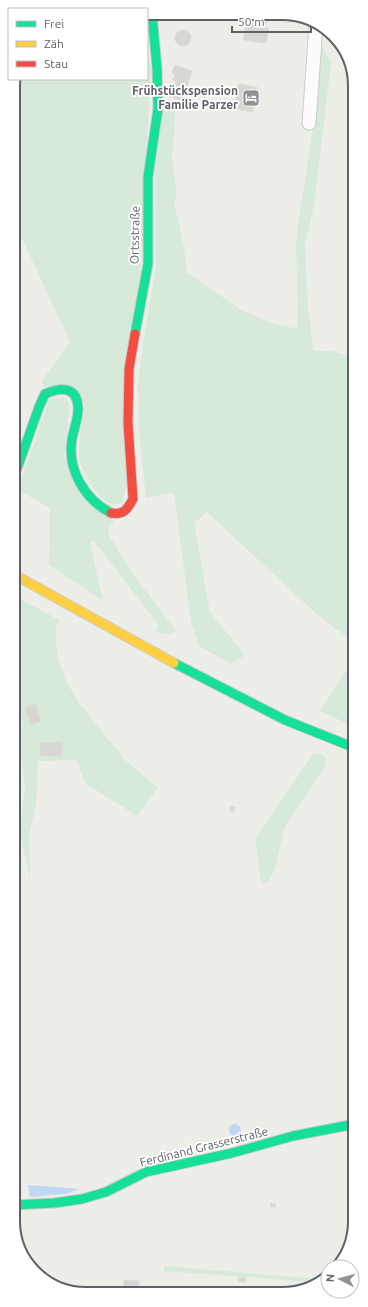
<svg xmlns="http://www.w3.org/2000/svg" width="368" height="1307" viewBox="0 0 368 1307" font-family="Ubuntu,sans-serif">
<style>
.green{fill:#d7e9d8}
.water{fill:#c0d6f5}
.building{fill:#d8d7d4;stroke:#dddcd8}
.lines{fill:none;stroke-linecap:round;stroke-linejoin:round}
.street-casing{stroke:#cbcbcb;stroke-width:15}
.fast-casing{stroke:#cbcccc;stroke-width:11}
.slow-casing{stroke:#cbcccc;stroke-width:11}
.jam-casing{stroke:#cbcccc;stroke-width:11}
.street{stroke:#fcfcfc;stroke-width:13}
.fast{stroke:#16e098;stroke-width:9}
.slow{stroke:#ffcf43;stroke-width:9}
.jam{stroke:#f24e42;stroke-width:9}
.labels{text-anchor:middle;stroke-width:3.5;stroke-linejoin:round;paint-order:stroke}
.poi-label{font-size:12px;font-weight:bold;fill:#5e6166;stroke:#fff;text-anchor:end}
.street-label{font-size:12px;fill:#5e6166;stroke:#fff}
.rim{fill:none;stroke:#5e6166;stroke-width:2}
</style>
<rect width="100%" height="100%" fill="#eeeee9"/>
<path class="green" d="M319,42L331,63L314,205L305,243L307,297L313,351H332L354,358L355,641L334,628L312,610L207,512L194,523L210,612L245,655L231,664L199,646L191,622L174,492L146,498L139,430L138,386L142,350L156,266L155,168L164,103L176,106L172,159L177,193L174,203L184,247L187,272L241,310L272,323L298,329L296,242L299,216L304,187L313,127Z
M147,51L151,68L141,264L126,485L123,502C118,504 114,506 109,503C96,498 79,468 79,455C79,438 83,420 85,403L44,386L42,381L70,342L13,219V81L14,79H147Z
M63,397L68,401L70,407L64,458L114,522L109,527L108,534L135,577L176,631C169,635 163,634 155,631L158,628V624L93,540L90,544L103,601L49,565L50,508L16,489L22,478L49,399Z
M13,595L61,621L58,622L56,626V641L58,658L66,681L79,703L126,761L158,788L137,816L85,783L76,760L38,761L36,804L29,836L30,879L20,833L25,785L20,746L22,724L19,677L13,666Z
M355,656V727L320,711Z
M320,753L326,758L325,767L285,826L275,869L269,880L264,884L260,880L259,866L255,839L313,754Z
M164,1266L319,1279L313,1282L164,1271Z"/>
<path class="water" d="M229 1130a6 6 0 1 1 12 0a6 6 0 1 1-12 0Z
M28,1185L80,1189L65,1194L30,1197Z"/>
<path class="building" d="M252,15H261L260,19L267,20L265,28H269L266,43L243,40L246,25H248L249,17L252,18Z
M293,15L294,20L288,22L286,16Z
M175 38a8 8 0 1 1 16 0a8 8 0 1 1-16 0Z
M175,65L192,71L182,101L168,96L171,89H173L176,81L173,80L175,74L172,73Z
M238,84L257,87L253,112L234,109Z
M35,704L41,721L31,725L25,708Z
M62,742V756H40V743Z
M230,806L235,807L234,812L230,811Z
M271,1203L276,1204L275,1207H270Z
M239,1277L246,1278V1282L238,1281Z
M124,1280L139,1281V1293H123Z"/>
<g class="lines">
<g class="street-casing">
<path id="street" d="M309,123L316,25"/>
</g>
<g class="fast-casing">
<path id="fast" d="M135,334L148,264V177L158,109L157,68L152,14
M13,480L39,407L45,394C59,388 76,385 78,406C79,417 74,428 72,439C67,469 84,499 111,513
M174,663L285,720L355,748
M14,1205L54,1203L82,1199L106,1192L146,1172L232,1153L293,1136L355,1124"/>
</g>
<g class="slow-casing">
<path id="slow" d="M13,574L174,663"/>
</g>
<g class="jam-casing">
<path id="jam" d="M111,513C124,515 127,510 133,499L128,423L129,369L135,334"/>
</g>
<use href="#street" class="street"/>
<use href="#fast" class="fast"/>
<use href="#slow" class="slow"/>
<use href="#jam" class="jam"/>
</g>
<defs>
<g id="hotel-square" transform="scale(0.9)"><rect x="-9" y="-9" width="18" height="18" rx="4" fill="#909294" stroke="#fff"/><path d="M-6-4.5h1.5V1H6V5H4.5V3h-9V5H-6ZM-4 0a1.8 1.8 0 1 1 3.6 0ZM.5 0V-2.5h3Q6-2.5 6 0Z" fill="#fff"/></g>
</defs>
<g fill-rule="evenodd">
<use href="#hotel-square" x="251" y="98"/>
</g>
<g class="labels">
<g class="poi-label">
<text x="238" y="95">Frühstückspension<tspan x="238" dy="14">Familie Parzer</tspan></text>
</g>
<g class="street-label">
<text transform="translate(135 235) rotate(-89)" y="4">Ortsstraße</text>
<text transform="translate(204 1147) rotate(-14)" y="4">Ferdinand Grasserstraße</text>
</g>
</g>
<path d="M0 0H368V1307H0ZM86 20H282A66 66 0 0 1 348 86V1221A66 66 0 0 1 282 1287H86A66 66 0 0 1 20 1221V86A66 66 0 0 1 86 20Z" fill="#fff" fill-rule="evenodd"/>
<path class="rim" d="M86 20H282A66 66 0 0 1 348 86V1221A66 66 0 0 1 282 1287H86A66 66 0 0 1 20 1221V86A66 66 0 0 1 86 20Z"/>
<rect x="8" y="8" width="140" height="72" fill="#ffffff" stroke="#bfc0c2"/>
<rect x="16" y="21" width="20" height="6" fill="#16e098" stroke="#bfc0c2"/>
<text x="44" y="28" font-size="12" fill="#5e6166">Frei</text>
<rect x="16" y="41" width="20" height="6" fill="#ffcf43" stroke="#bfc0c2"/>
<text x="44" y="48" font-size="12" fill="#5e6166">Zäh</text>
<rect x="16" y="61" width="20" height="6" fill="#f24e42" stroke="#bfc0c2"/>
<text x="44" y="68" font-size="12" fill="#5e6166">Stau</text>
<g transform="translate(340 1279) rotate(276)"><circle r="19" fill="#ffffff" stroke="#bfc0c2"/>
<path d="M0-3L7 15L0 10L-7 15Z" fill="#909294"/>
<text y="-6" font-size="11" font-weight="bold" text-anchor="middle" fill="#5e6166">N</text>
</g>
<path d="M232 26v6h79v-6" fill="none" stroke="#5e6166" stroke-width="2"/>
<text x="238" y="26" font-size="12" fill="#5e6166" stroke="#ffffff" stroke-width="3" paint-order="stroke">50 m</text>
</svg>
